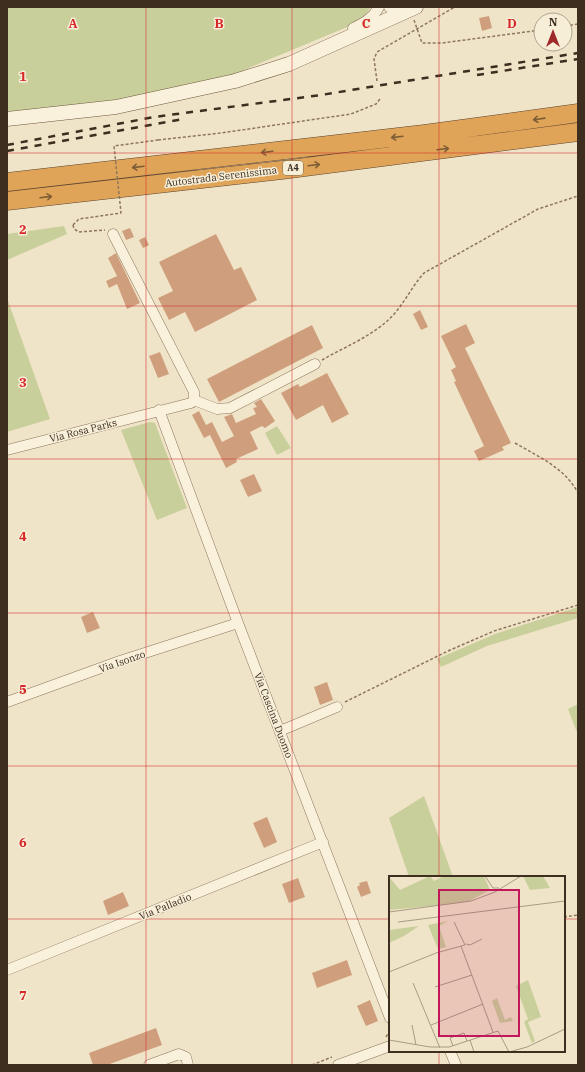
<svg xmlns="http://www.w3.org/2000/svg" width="585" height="1072" viewBox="0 0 585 1072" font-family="'IBM Plex Serif',serif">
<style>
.green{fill:#c9cf9b}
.building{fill:#cf9f7d}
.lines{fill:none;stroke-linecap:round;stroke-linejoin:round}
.street-casing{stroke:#8d765c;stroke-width:11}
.secondary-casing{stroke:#6f573f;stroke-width:15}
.highway-casing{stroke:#5b4430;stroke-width:19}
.path{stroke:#8d765c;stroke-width:1.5;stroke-dasharray:3 2;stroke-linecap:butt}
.street{stroke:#faf1dc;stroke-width:10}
.secondary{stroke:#faf1dc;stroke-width:14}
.highway{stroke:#e0a458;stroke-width:18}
.rail{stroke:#3d2e20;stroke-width:2.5;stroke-dasharray:7 7;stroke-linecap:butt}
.path-bridge{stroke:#8d765c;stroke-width:1.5;stroke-dasharray:3 2;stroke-linecap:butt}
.oneway{stroke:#7e5d36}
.grid{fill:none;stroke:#d62828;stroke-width:1;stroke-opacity:0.55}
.labels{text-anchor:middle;stroke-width:3;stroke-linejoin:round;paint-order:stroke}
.shield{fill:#f7eed8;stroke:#756857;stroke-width:1}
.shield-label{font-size:9px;font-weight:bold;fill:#3d2e20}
.street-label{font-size:10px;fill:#3d2e20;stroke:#f7eed8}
.inset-road{fill:none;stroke:#a89b85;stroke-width:1}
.view{fill:#c2185b;fill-opacity:0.15;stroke:#c2185b;stroke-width:2}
.inset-edge{fill:none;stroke:#3d2e20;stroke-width:2}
.grid-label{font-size:13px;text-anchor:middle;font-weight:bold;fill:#d62828;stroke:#f7eed8;stroke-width:3;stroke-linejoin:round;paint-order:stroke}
</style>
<rect width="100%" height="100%" fill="#f0e4c8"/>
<path class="green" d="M7,7H371L363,18L357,23L222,79L159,94L7,114Z
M64,226L67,234L7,260V234Z
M7,298L50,419L7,432Z
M150,422L155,423L187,508L157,520L121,430Z
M277,426L291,448L277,455L265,433Z
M578,607V618L487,646L441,667L437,659L495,634Z
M578,704V735L568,709Z
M424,796L453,877H409L389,818Z"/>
<path class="building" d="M489,16L492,28L482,31L479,18Z
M130,228L134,237L126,240L122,231Z
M216,234L234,270L241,267L257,300L195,332L185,312L169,320L158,298L173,291L159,262Z
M145,237L149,245L143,248L139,240Z
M116,253L140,303L127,309L117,284L109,288L106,281L117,276L108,258Z
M420,310L428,327L421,330L413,314Z
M466,324L475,343L465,348L511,443L502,447L504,450L479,461L474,451L484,446L454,382L456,381L451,370L456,367L441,336Z
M312,325L323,348L219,402L207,379Z
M160,352L169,374L158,378L149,356Z
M327,373L349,414L332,423L323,405L296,420L281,393L298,384L300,387Z
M261,399L275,421L265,428L262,426L250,432L258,449L236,459L237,462L226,468L210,435L204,438L192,415L199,411L206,425L212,422L222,442L234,436L224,417L232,414L236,423L256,414L253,408L257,407L254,403Z
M254,474L262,491L248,497L240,480Z
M93,612L100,628L87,633L81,617Z
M327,682L333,700L320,705L314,687Z
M267,817L277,842L264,848L253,823Z
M298,878L305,897L289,903L282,884Z
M367,881L371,893L361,897L357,887L360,885L359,883Z
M123,892L129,906L108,915L103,901Z
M347,960L352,975L317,988L312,973Z
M370,1000L378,1021L366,1026L357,1006Z
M156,1028L162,1045L107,1065H93L89,1053Z"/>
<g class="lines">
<g class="street-casing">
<path id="street" d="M389,7L402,14V11
M353,28C364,23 373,18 379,7
M194,400L217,409L230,408L315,364
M159,410L238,623L390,1018
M7,450L191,403L194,400V392L113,234
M7,702L120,661L238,623
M280,731L337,707
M7,970L323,842
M450,1051L456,1065
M149,1065L179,1054L186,1057L188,1065
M338,1065L390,1046"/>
</g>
<g class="secondary-casing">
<path id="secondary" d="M7,119L116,107L235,81L289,64L416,7"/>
</g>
<g class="highway-casing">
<path id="highway" d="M7,182L424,134L578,113
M7,201L282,170L578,132"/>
</g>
<path class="path" d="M414,20L422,43H442L541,30
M565,26L578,24
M377,81L374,59L377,52L455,7
M158,140L221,133L351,114L376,104L380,99
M73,225L74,229L79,232L105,230
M322,360C346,346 376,335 395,313C406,300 413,285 424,273L538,209L578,196
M515,443C539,457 565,468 578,493
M345,702L448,651L494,631L578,605
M564,917L578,915
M386,1037L390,1030
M312,1065L332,1057"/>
<use href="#street" class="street"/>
<use href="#secondary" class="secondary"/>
<use href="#highway" class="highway"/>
<path class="rail" d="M477,75L578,59
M7,145L154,117L321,95L578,53
M7,151L183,119"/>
<path class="path-bridge" d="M73,225L79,219L121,213L114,146L158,140"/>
</g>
<defs><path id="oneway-shaft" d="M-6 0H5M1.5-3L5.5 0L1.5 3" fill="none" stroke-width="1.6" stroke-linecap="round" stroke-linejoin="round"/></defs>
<g class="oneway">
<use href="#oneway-shaft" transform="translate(539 119) rotate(172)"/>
<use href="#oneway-shaft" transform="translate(397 137) rotate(173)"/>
<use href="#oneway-shaft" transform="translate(443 149) rotate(-7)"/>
<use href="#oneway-shaft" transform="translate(267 152) rotate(173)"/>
<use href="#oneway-shaft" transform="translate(314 165) rotate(-7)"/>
<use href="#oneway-shaft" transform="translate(138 167) rotate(173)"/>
<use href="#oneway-shaft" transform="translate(46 197) rotate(-7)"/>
</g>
<path class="grid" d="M146,7V1065M292,7V1065M439,7V877M7,153H578M7,306H578M7,459H578M7,613H578M7,766H578M7,919H390M564,919H578M439,1051V1065"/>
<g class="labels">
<rect class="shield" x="283" y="161" width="20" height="14" rx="3"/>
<g class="shield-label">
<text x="293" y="171">A4</text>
</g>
<g class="street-label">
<text transform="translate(221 176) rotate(-7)" y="4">Autostrada Serenissima</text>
<text transform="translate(83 430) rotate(-14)" y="4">Via Rosa Parks</text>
<text transform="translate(122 661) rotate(-19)" y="4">Via Isonzo</text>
<text transform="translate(274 715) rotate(69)" y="4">Via Cascina Duomo</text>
<text transform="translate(165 906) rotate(-22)" y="4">Via Palladio</text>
</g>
</g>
<g transform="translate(389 876)">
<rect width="176" height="176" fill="#f0e4c8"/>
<path d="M41,0L45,5L55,0H95L101,14L80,25L63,28L0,34V1L11,14ZM154,0L161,12L141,14L134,0ZM59,45L50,50L57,71L49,73L39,49ZM30,50L15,60L0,67V54ZM139,104L152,141L139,146L146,165L143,167L135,146L139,143L127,110ZM108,122L116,144L122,141L124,145L111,147L103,125Z" fill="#c9cf9b"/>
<path class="inset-road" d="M96,0L104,12H110M0,36L82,25L106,16L132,0M9,46L176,25M77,68L81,69L93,63M72,70L104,156M0,96L47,77L76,69L65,46M24,107L51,172M46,111L83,99M23,149L27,169M42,149L94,128M0,164L41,171H60L109,155L120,176M81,164L85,176M64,170L61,162L75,157L78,165M120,176L138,171L176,153"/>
<path class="view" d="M50,14H130V160H50Z"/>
<rect width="176" height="176" class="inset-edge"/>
</g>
<g class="grid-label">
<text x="73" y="28">A</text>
<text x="219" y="28">B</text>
<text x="366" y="28">C</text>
<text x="512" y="28">D</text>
<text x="23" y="81">1</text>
<text x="23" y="234">2</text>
<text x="23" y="387">3</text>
<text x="23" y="541">4</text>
<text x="23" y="694">5</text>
<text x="23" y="847">6</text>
<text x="23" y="1000">7</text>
</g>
<rect width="585" height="1072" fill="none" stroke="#3d2e20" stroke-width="16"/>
<g transform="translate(553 32)"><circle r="19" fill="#f7eed8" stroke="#ada18e"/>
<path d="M0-3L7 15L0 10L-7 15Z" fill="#9e2a2b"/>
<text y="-6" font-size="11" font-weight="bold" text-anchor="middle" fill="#3d2e20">N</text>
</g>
</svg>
